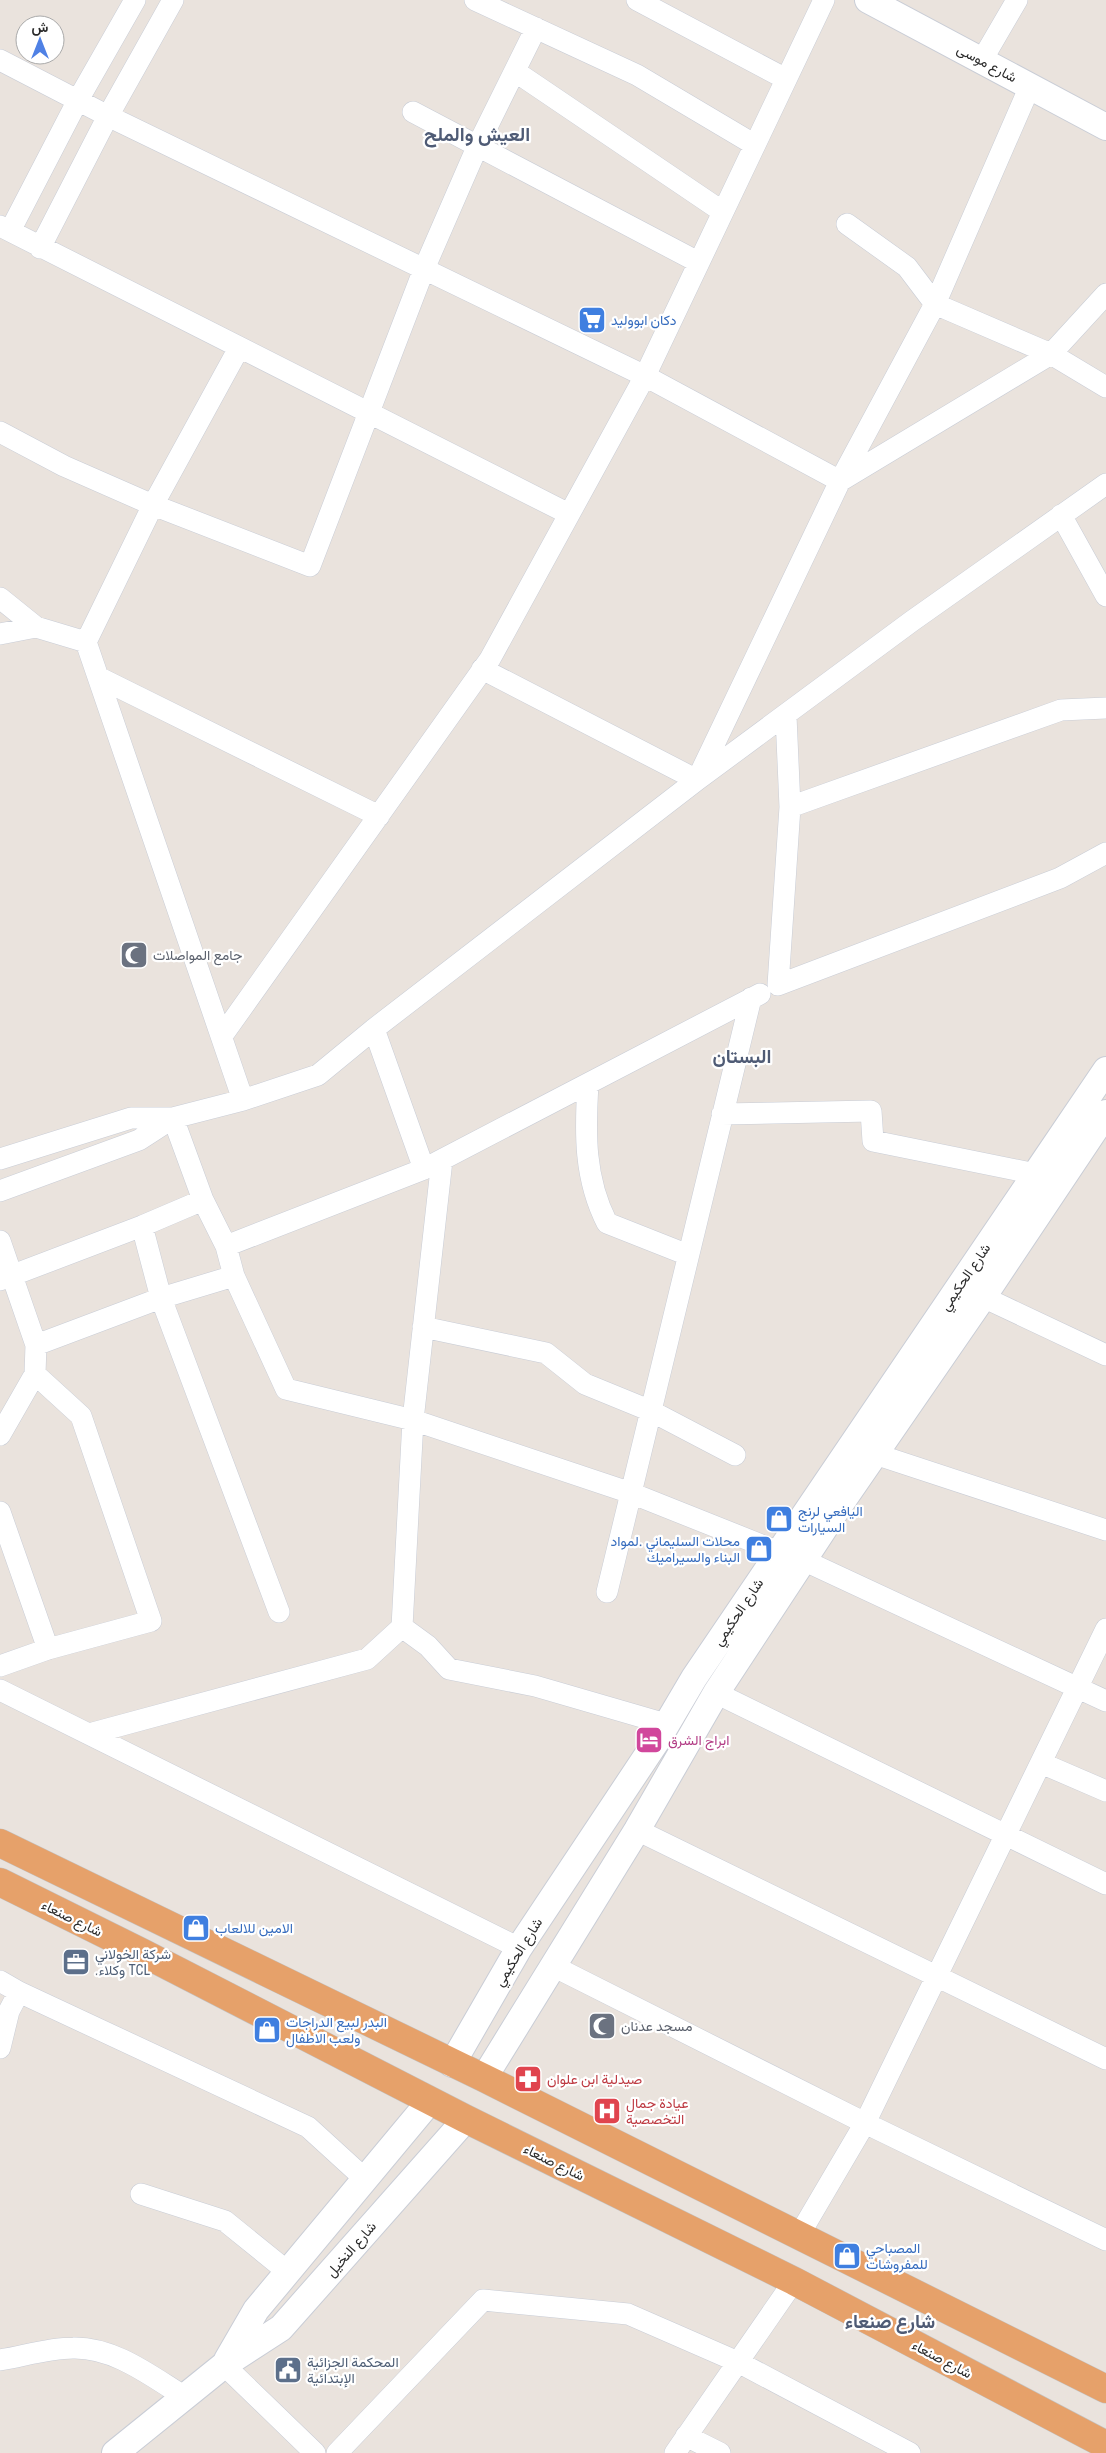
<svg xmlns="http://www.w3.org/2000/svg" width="1106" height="2453" viewBox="0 0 1106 2453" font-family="'Roboto Condensed',Vazirmatn,sans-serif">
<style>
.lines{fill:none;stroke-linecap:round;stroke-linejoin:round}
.minor-casing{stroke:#c9cdd6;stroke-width:22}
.tertiary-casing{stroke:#c9cdd6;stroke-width:28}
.trunk-casing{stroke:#c3c3c3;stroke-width:29}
.minor{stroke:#fff;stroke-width:21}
.tertiary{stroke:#fff;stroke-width:26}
.trunk{stroke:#e6a16a;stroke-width:28}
.labels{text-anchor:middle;stroke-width:4.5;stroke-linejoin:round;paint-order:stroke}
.street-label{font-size:14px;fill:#2a2a2a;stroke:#fff}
.shop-label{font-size:14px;fill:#366cbe;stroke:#fff;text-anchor:start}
.worship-label{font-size:14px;fill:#5b616d;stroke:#fff;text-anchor:start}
.hotel-label{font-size:14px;fill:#b23c85;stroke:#fff;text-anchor:start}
.service-label{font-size:14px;fill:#4e5e75;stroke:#fff;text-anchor:start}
.health-label{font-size:14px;fill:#be3a42;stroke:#fff;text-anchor:start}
.district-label{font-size:19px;font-weight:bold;fill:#4f5b75;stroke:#fff}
</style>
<rect width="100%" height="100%" fill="#eae3dd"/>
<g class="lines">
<g class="minor-casing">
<path id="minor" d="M475,0L637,75L755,145
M637,0L786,79
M0,60L108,116L645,376L840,481
M982,60L1017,0
M516,72L723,212
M1030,86L935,304L1051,354L1106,387
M413,112L698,262
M0,226L569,514
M10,231L78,100L135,0
M40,248L108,116L173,0
M0,432L64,466L153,505L239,348
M840,481L1051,354L1106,294
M1061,515L1106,596
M0,598L36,627
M0,634L36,627L86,642L243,1100
M86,642L153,505L310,566L424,269L478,145L536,28
M482,669L697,780L840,481L935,304L907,267L847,224
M98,677L379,816
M786,716L790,807L778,985L1060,878L1106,853
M790,807L1061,710L1106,708
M374,1029L424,1169L760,994
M222,1036L490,659L645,376L824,0
M588,1084C585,1133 584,1178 607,1223L688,1255
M722,1114L871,1111L873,1141L1036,1174
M173,1118L203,1200L226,1246L424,1169
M0,1159L131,1118H173L243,1100L318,1075L374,1029L697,780L912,621L1106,484
M0,1191L139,1140L173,1118
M142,1226L161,1298L279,1612
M0,1241L36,1345L35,1374L0,1435
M226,1246L234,1276L286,1389L413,1420L442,1160
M0,1280L142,1226L203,1200
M983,1297L1106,1355
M423,1327L546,1353L585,1384L651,1411L735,1455
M36,1345L161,1298L234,1276
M875,1454L1106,1530
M0,1512L48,1649
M803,1560L1106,1701
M607,1592L751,998
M402,1627L428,1646L449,1669L535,1686L666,1724
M0,1666L48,1649L151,1621L81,1416L35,1374
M0,1690L519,1948
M716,1693L1106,1884
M89,1734L367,1659L402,1627L413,1420L631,1493L779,1552
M1041,1763L1106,1791
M637,1830L1106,2059
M553,1966L865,2123L1106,2240
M0,1981L19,1992L308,2127L365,2179
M0,2048L9,2011L19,1992
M141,2194L225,2221L288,2272
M798,2237L865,2123L1106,1629
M0,2360C24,2356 49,2348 73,2348C115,2347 152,2377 185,2397
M224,2365L315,2453
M686,2436L720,2453
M337,2453L483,2300L628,2314L738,2362L910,2453
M675,2453L794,2281"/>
</g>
<g class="tertiary-casing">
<path id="tertiary" d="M868,0L1106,127
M452,2064L519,1948L658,1739L694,1678L1106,1070
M484,2078L637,1830L716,1693L839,1506L983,1297L1106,1113
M227,2360L256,2310L430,2101
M115,2453L224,2365L281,2328L466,2119"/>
</g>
<g class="trunk-casing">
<path id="trunk" d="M0,1843L484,2078L1106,2389
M0,1882L143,1953L466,2119L794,2281L1106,2445"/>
</g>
<use href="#minor" class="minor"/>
<use href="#tertiary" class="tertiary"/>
<use href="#trunk" class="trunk"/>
</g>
<defs>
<g id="supermarket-square" transform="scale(1.4375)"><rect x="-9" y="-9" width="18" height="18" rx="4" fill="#3f7fe0" stroke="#fff"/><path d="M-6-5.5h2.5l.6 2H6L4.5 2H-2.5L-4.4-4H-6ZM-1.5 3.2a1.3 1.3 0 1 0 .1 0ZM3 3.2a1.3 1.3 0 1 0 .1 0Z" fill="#fff"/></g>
<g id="mosque-square" transform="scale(1.4375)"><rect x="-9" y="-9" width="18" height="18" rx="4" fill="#6b7280" stroke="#fff"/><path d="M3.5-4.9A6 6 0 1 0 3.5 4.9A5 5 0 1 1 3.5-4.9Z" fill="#fff"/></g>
<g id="shop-square" transform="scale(1.4375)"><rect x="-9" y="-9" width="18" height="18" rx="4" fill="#3f7fe0" stroke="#fff"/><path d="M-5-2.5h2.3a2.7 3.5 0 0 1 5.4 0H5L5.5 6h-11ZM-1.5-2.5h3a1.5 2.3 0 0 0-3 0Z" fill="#fff"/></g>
<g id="hotel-square" transform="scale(1.4375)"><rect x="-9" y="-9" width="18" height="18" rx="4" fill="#d1479c" stroke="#fff"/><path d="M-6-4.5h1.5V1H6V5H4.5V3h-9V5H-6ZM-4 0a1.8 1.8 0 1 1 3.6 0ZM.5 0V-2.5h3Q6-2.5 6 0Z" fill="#fff"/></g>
<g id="office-square" transform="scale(1.4375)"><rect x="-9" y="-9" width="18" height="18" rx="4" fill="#5c6f8a" stroke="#fff"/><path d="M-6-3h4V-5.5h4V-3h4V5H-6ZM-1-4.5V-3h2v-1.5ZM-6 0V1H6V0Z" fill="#fff"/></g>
<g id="pharmacy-square" transform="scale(1.4375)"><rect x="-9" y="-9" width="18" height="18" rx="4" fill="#e0444e" stroke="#fff"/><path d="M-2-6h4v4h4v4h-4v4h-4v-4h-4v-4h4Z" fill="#fff"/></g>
<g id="hospital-square" transform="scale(1.4375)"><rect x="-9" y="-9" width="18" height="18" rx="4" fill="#e0444e" stroke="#fff"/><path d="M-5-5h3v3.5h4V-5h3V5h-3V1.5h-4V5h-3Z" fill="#fff"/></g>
<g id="civic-square" transform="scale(1.4375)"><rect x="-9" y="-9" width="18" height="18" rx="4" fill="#5c6f8a" stroke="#fff"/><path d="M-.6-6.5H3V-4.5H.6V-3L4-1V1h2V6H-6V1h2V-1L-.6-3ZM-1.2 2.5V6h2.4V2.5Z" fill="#fff"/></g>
</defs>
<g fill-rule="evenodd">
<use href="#supermarket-square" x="592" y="320"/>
<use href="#mosque-square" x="134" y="955"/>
<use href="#shop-square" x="779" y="1519"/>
<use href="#shop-square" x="759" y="1549"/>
<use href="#hotel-square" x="649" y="1740"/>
<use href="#shop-square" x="196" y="1928"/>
<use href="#office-square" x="76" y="1962"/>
<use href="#mosque-square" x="602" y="2026"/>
<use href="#shop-square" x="267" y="2030"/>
<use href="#pharmacy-square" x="528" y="2079"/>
<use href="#hospital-square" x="607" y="2111"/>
<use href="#shop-square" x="847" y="2256"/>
<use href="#civic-square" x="288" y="2370"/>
</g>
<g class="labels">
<g class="street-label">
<text transform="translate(987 63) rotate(28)" y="5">شارع موسى</text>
<text transform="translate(965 1277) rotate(-56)" y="5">شارع الحكيمي</text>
<text transform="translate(738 1612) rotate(-56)" y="5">شارع الحكيمي</text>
<text transform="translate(72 1918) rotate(26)" y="5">شارع صنعاء</text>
<text transform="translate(518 1952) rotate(-58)" y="5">شارع الحكيمي</text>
<text transform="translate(554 2162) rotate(26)" y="5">شارع صنعاء</text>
<text transform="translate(351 2249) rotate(-49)" y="5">شارع النخيل</text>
<text transform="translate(942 2359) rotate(28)" y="5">شارع صنعاء</text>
</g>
<g class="shop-label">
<text x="611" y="325">دكان ابووليد</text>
<text x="798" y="1516">اليافعي لرنج<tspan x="798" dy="16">السيارات</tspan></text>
<text x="740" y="1546" text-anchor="end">محلات السليماني .لمواد<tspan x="740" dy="16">البناء والسيراميك</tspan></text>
<text x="215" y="1933">الامين للالعاب</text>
<text x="286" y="2027">البدر لبيع الدراجات<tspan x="286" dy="16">ولعب الاطفال</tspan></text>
<text x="866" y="2253">المصباحي<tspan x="866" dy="16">للمفروشات</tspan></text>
</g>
<g class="worship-label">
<text x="153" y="960">جامع المواصلات</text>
<text x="621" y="2031">مسجد عدنان</text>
</g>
<g class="hotel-label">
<text x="668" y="1745">ابراج الشرق</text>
</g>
<g class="service-label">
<text x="95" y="1959">شركة الخولاني<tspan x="95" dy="16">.وكلاء TCL</tspan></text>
<text x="307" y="2367">المحكمة الجزائية<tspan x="307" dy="16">الإبتدائية</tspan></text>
</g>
<g class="health-label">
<text x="547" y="2084">صيدلية ابن علوان</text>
<text x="626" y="2108">عيادة جمال<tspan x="626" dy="16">التخصصية</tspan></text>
</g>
<g class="district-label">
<text x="477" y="141">العيش والملح</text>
<text x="742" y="1063">البستان</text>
<text x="890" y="2328">شارع صنعاء</text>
</g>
</g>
<g transform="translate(40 40)"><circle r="24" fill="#ffffff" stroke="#aaaaaa"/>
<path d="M0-4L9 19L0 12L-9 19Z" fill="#4f81e5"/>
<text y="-8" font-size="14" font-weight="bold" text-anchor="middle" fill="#2a2a2a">ش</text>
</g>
</svg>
